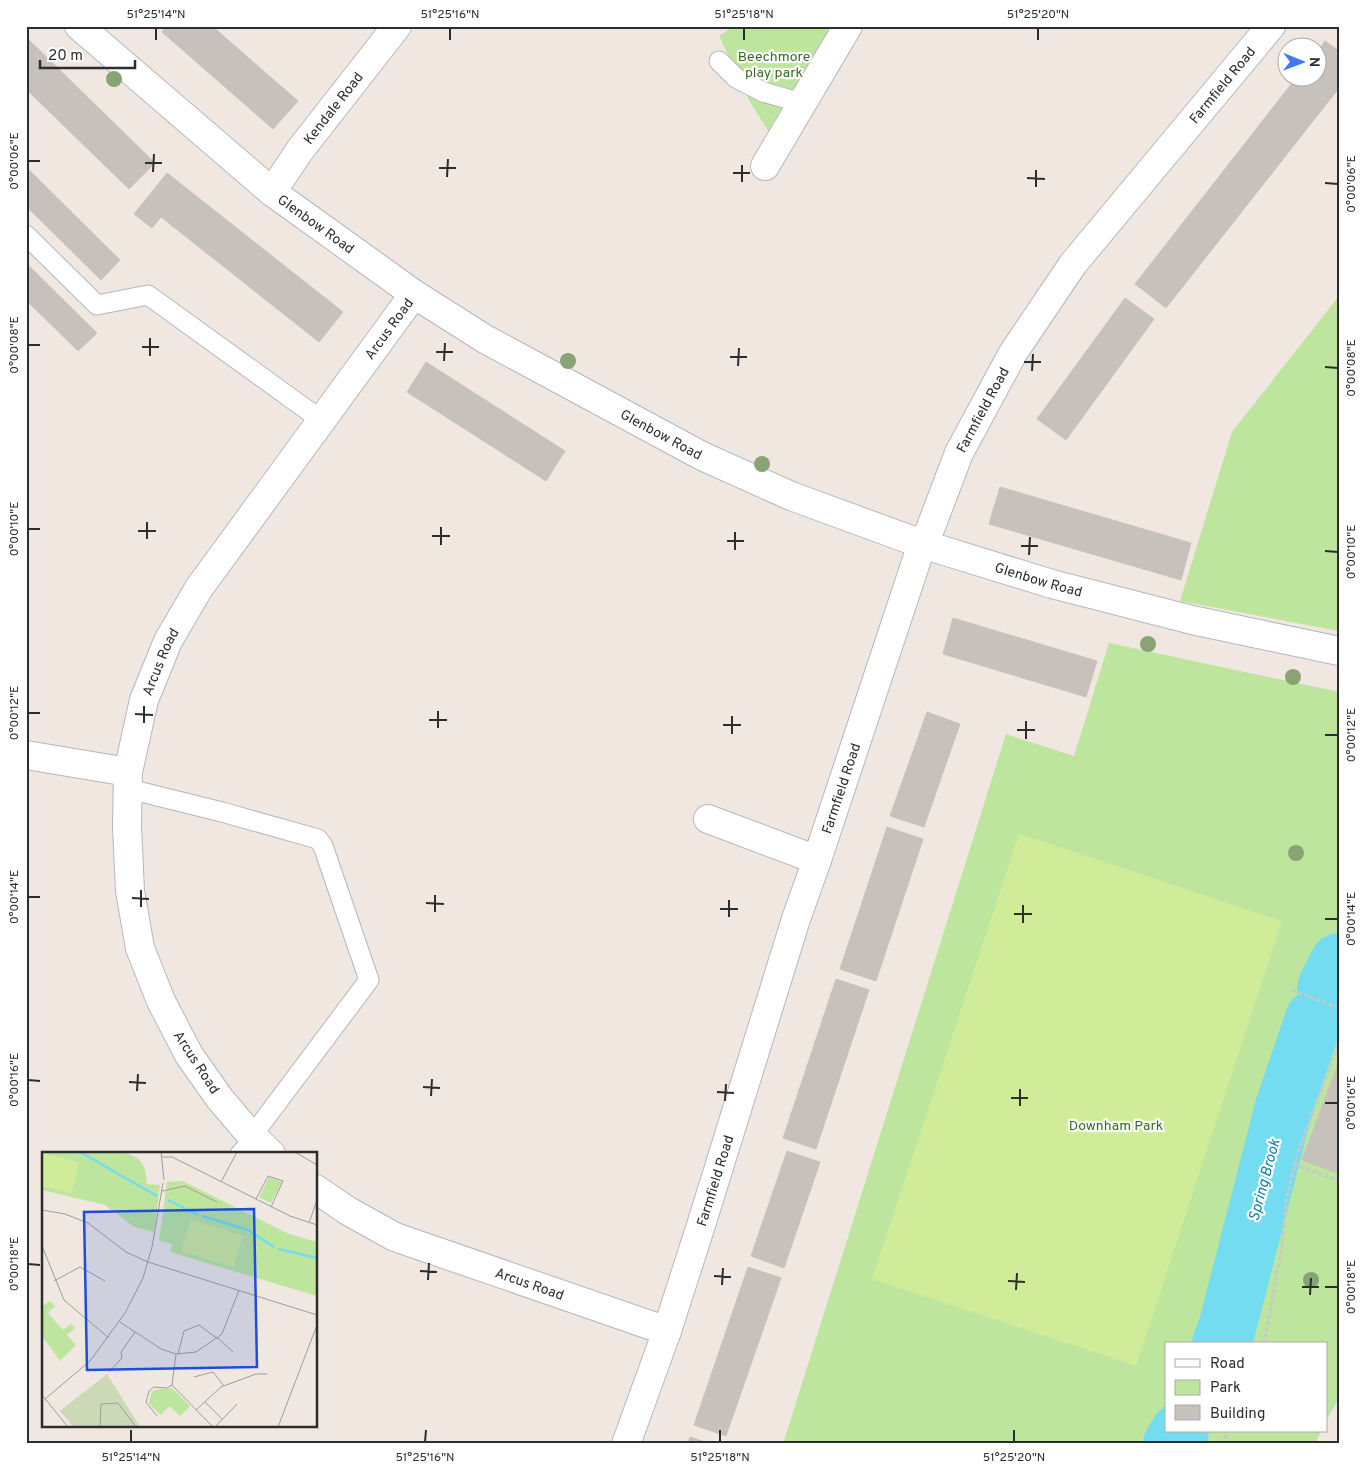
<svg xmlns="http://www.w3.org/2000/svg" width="1365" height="1470" viewBox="0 0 1365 1470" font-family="Overpass,sans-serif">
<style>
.green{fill:#bde59d}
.pitch{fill:#d1ec99}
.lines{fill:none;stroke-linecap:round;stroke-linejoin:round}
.river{stroke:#74dcf0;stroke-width:58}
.building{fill:#c7c1bc;stroke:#cac3b9}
.service-casing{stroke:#b3b7c1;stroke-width:21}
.minor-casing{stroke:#b3b7c1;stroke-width:30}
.path{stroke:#c8c8c8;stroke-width:3;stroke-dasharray:4 2.5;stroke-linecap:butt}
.service{stroke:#fff;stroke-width:19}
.minor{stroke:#fff;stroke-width:28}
.tree{fill:#89a474}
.ticks{fill:none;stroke:#2d2d2d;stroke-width:2}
.labels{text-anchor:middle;stroke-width:4.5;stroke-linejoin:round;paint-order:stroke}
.park-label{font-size:14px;fill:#356d1b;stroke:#fff}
.street-label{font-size:14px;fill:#2d2d2d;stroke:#fff}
.water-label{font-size:15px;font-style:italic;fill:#0d7ea2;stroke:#fff}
.inset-river{fill:none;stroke:#74dcf0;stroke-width:2.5}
.inset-road{fill:none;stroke:#a19d98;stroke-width:1}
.view{fill:#1d4ed8;fill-opacity:0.15;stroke:#1d4ed8;stroke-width:2.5}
.inset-edge{fill:none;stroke:#2d2d2d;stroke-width:2.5}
.neatline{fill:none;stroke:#2d2d2d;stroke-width:2}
.ticks-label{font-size:12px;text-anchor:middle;fill:#2d2d2d}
</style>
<rect width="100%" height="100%" fill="#efe7e0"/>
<path class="green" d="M734,26H838L773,139L749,100L719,36Z
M1339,296V631L1180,601L1232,432Z
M1109,643L1339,692V1398L1326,1421V1344H1166V1431H1321L1315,1444H783L1006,734L1074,756Z"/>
<path class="pitch" d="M1019,834L1282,921L1136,1366L872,1279Z"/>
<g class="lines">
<path class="river" d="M1326,988L1339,962
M1221,1344L1227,1328L1284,1107L1314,1019
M1172,1444L1180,1431"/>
</g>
<path class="building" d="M167,26H212L298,101L273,129L162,32Z
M26,37L155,163L129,189L26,89Z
M1325,41L1339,51V88L1166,308L1135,284L1296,78H1318V51Z
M26,167L120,260L101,280L26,206Z
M167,173L343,312L319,342L161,217L152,228L134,214Z
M26,263L97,333L78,351L26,300Z
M1125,298L1154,319L1066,440L1037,419Z
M426,362L565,451L546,481L407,392Z
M1000,487L1191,543L1181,580L989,524Z
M953,618L1097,661L1086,697L943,654Z
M927,712L960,724L924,827L890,816Z
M887,827L923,839L876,981L840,969Z
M836,979L869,990L816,1149L783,1138Z
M1339,1061V1174L1302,1160Z
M787,1151L820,1162L784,1268L751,1256Z
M748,1267L781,1278L726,1436L694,1425Z
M690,1437L711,1444H688Z"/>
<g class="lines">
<g class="service-casing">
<path id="service" d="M719,61L736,78L763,92L802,103
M26,235L97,305L148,295L321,420
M129,789L222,812L318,839L323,846L369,980L252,1136
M240,1154L255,1139"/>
</g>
<g class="minor-casing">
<g id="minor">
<path id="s1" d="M79,26L272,192L414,294L485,339L702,456L791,496L922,544L1052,584L1192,620L1339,651"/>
<path d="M765,166L848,26"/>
<path id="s2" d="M272,192L300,150L397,26"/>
<path d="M26,755L128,772"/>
<path d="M708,819L817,860"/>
<path id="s3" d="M271,1154L249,1133L220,1099L189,1055L161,1001L140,948L130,891L127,826L128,772L144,700L168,641L199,588L414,294"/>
<path id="s4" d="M316,1189L348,1211L395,1237L667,1331"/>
<path id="s5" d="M626,1444L667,1331L702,1222L796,919L817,860L922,544L929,532L959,453L1013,353L1073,264L1271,26"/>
</g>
</g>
<path class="path" d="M1292,990L1339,1008
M1294,1164L1339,1181
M1264,1344L1282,1246L1286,1201L1296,1158L1339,1043
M1221,1444L1229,1431"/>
<use href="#service" class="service"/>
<use href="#minor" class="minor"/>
</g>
<g class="tree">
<circle cx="114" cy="79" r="8"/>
<circle cx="568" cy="361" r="8"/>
<circle cx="762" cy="464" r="8"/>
<circle cx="1148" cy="644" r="8"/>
<circle cx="1293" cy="677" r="8"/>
<circle cx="1296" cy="853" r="8"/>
<circle cx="1311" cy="1280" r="8"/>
</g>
<path class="ticks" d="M156,40V28M450,40V28M744,40V28M1038,40V28M28,161H40M145,163H162M439,168H456M153,172L154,154M733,173H750M447,177L448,159M1027,178L1045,179M742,182V165M1325,183L1338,184M1036,187V170M28,345H40M142,347H159M436,352H453M150,356V338M730,357H747M444,361L445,343M1024,362H1041M738,366L739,348M1325,367L1338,368M1032,371L1033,354M28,529H40M138,531H156M432,536H450M147,539V522M727,541H744M441,545V527M1021,546H1038M735,550V532M1325,551L1338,552M1029,555L1030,537M28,713H40M135,714L153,715M429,720H447M144,723V706M723,725H741M438,728V711M1017,730H1035M732,734V716M1325,735H1338M1026,739V721M28,897H40M132,898L149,899M426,903L444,904M141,907V890M720,909H738M435,912V895M1014,914H1032M729,917V900M1325,919H1338M1023,923V905M28,1080L40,1081M129,1082L146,1083M423,1087L440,1088M137,1091L138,1074M717,1092L734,1093M431,1096L432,1079M1011,1098H1028M725,1101L726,1084M1325,1103H1338M1020,1106V1089M28,1264L40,1265M420,1271L437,1272M714,1276L731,1277M428,1280L429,1263M1008,1281L1025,1282M722,1285L723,1268M1302,1287H1319M1325,1287H1338M1016,1290L1017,1273M1310,1295L1311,1278M131,1442V1430M425,1442L426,1430M720,1442V1430M1014,1442V1430"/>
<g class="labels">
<g class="park-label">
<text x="774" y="61">Beechmore<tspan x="774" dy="16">play park</tspan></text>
<text x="1116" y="1130">Downham Park</text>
</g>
<g class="street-label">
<text dy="5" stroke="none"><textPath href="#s5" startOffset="1500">Farmfield Road</textPath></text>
<text dy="5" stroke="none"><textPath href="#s2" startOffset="104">Kendale Road</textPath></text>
<text dy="5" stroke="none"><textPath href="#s1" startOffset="309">Glenbow Road</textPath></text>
<text dy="5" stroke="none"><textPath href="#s3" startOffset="944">Arcus Road</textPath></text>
<text dy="5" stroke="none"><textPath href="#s5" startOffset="1095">Farmfield Road</textPath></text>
<text dy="5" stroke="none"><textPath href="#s1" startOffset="714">Glenbow Road</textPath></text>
<text dy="5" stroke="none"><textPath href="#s1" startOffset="1119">Glenbow Road</textPath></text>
<text dy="5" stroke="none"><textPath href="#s3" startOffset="539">Arcus Road</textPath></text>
<text dy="5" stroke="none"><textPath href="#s5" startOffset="690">Farmfield Road</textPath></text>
<text transform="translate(197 1062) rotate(57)" y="5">Arcus Road</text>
<text dy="5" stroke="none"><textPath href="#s5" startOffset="278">Farmfield Road</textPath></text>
<text dy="5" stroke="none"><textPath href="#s4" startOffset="235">Arcus Road</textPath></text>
</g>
<g class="water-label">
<text transform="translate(1264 1180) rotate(-75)" y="5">Spring Brook</text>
</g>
</g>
<g transform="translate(42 1152)">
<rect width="275" height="275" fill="#efe7e0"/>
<path d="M0,0H83L97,7L103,17L105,32L118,33L112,80L92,75L63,53L0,38ZM227,25L240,30L229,51L217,45ZM141,29L247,82L275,90V144L128,100L130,92L117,89L125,30ZM8,149L13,154L6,161L21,178L29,172L33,176L25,183L34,193L18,209L0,184V154ZM130,236L148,254L138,264L128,254L118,263L107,251L109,242L112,238Z" fill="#bde59d"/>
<path d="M65,222L98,275H32L18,259Z" fill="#cbd9b7"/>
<path d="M0,1L37,10L30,41L0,34ZM149,68L201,84L191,115L139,99Z" fill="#d1ec99"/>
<path class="inset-river" d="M38,0L115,44M126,48L156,63M160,64L206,78L232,95M236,97L275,106"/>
<path class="inset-road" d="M119,0L122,28M253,0L275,13M120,5H130L248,64L275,73M179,30L195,0M120,39L143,34L175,50M214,47L226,24L241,29L229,55M0,58L23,62L46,71L84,100L106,110L275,163M267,71L275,48M0,94L22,148L67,186M12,129L38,115L63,129M78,170L119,197L134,202L154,200L180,182L197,138M176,186L191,200M134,202L130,233L171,275M136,202L142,179L157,173L176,187M67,220L80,206L79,200L93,180M152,225L171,220L182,234M0,243L26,275M3,247L48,209L83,161L101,126L110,95L121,31M163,250L180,267M154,258L179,235L214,222H225M115,264L104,250L107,239L112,235L125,236L130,233M58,275L59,252L76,251L94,275M173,275L195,252M236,275L275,173"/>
<path class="view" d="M212,57L215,215L45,218L42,60Z"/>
<rect width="275" height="275" class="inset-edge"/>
</g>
<rect width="1365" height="1470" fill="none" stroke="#ffffff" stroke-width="55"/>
<rect x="1165" y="1342" width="162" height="90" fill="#ffffff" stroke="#ababab"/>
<rect x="1175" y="1359" width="25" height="8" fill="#ffffff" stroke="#ababab"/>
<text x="1210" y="1368" font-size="15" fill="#2d2d2d">Road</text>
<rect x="1175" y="1380" width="25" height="15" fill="#bde59d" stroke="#ababab"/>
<text x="1210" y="1392" font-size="15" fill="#2d2d2d">Park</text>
<rect x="1175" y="1405" width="25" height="15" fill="#c7c1bc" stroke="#ababab"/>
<text x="1210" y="1418" font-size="15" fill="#2d2d2d">Building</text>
<g transform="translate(1302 62) rotate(91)"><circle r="24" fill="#ffffff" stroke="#ababab"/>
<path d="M0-4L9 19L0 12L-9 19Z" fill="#4177fb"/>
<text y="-8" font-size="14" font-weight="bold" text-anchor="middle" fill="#2d2d2d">N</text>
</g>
<path d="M40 60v8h95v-8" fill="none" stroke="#2d2d2d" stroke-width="2.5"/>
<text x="48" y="60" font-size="15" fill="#2d2d2d" stroke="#ffffff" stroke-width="4" paint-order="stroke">20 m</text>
<rect x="28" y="28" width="1310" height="1414" class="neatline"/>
<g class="ticks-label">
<text x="156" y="18">51°25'14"N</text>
<text x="450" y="18">51°25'16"N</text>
<text x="744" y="18">51°25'18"N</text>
<text x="1038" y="18">51°25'20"N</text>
<text transform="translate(14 161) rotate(-90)" y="4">0°00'06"E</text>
<text transform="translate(1351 184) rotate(-90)" y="4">0°00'06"E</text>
<text transform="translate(14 345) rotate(-90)" y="4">0°00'08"E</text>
<text transform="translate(1351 368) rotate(-90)" y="4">0°00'08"E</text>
<text transform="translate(14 529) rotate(-90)" y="4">0°00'10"E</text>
<text transform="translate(1351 552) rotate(-90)" y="4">0°00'10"E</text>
<text transform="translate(14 713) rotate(-90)" y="4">0°00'12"E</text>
<text transform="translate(1351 735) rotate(-90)" y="4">0°00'12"E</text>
<text transform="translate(14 897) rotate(-90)" y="4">0°00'14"E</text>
<text transform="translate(1351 919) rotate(-90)" y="4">0°00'14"E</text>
<text transform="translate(14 1080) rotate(-90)" y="4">0°00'16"E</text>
<text transform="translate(1351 1103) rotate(-90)" y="4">0°00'16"E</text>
<text transform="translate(14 1264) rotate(-90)" y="4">0°00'18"E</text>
<text transform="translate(1351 1287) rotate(-90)" y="4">0°00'18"E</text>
<text x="131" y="1461">51°25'14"N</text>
<text x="425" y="1461">51°25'16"N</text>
<text x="720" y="1461">51°25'18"N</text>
<text x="1014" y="1461">51°25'20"N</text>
</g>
</svg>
